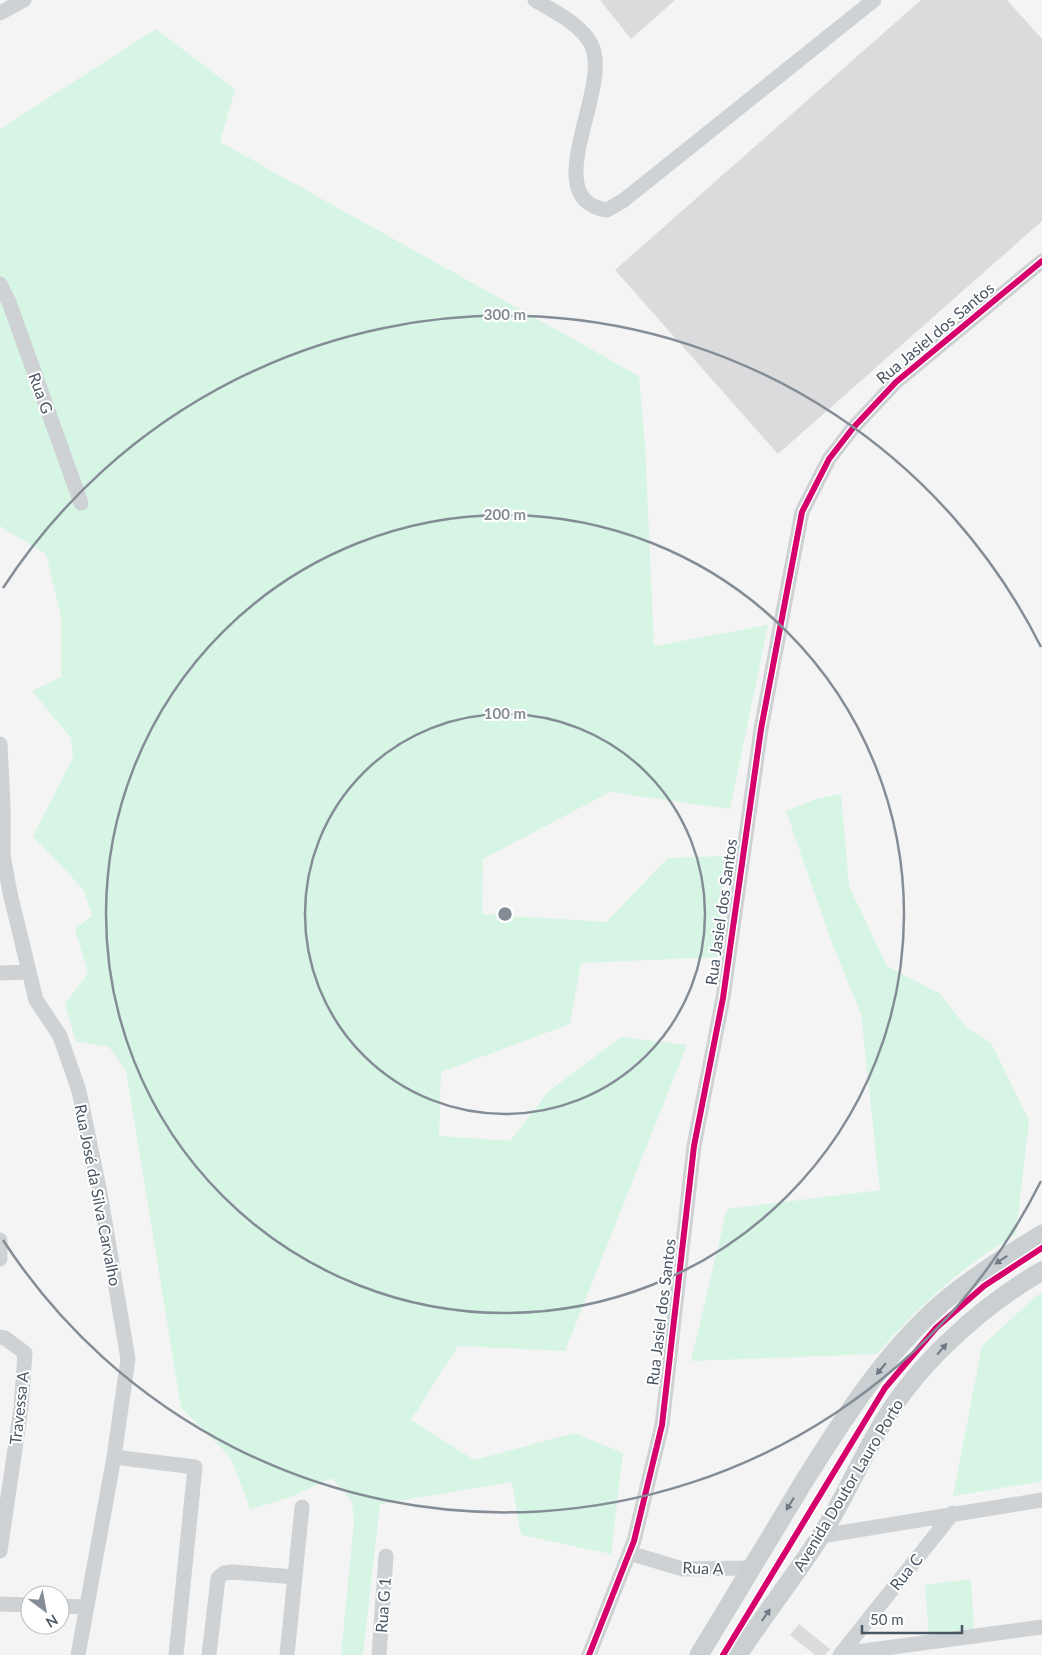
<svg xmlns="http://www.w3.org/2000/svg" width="1042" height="1655" viewBox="0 0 1042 1655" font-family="Lato,sans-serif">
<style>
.green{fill:#d7f5e4}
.building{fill:#dbdbde}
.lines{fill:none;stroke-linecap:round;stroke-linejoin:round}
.minor{stroke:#cfd2d5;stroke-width:15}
.major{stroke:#cacfd2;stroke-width:19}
.cycleway-casing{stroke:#fff;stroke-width:9}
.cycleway{stroke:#d6006c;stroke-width:6}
.oneway{fill:#6f7a84}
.ring{fill:none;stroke:#848d96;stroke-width:2.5}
.labels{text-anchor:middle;stroke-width:4;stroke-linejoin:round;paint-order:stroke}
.street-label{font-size:16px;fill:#485563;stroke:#fff}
.centre{fill:#848d96;stroke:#fff;stroke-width:2.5}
.ring-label{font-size:15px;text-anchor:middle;font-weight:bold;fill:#848d96;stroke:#fff;stroke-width:4;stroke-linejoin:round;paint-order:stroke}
</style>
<rect width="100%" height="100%" fill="#f4f4f4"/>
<path class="green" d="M156,29L235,89L220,142L639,376L645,445L654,646L768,625L730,809L610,792L483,859L482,914L606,922L668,858L726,856L718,957L581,963L570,1024L441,1072L439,1136L510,1141L549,1091L621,1037L687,1045L565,1351L458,1346L411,1420L474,1460L575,1433L623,1453L611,1554L521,1535L512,1482L380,1504L363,1655H341L354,1522L352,1502L332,1478L288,1498L250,1509L231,1458L181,1407L126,1071L109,1047L76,1041L65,1004L88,973L75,929L92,916L84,890L33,836L73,757L71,738L32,691L61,677V616L46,554L0,526V129Z
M841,794L849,886L887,966L939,993L967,1028L991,1043L1029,1120L1016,1235C962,1266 917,1307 877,1354L691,1361L727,1209L880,1190L861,1014L830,938L786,811L816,799Z
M1042,1293V1481L953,1496L982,1346L1036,1296Z
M971,1579L974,1631L929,1636L925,1585Z"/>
<path class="building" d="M600,0H675L631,39Z
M921,0H1007L1042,39V221L778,454L615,270Z
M799,1624L830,1649L825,1655H815L790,1635Z"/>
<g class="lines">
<path class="minor" d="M535,0C554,12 580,23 591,44C614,87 535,199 607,210L624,200L874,0
M0,13L24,0
M0,284L9,302L81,503
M0,744L3,804V855L10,893L36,1000L60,1036L79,1091L100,1193L128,1359L114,1457L78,1655
M0,973L28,972
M0,1240V1259
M0,1337L5,1338L25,1353L21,1408L0,1551
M114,1457L195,1467L176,1655
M821,1536L1042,1500
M629,1553L683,1569L749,1568
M0,1604L30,1605
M60,1606L86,1607
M841,1654L1042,1627
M209,1655L218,1578L224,1573L233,1572L294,1577
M287,1655L302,1507
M379,1655L386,1556
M589,1655L634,1541L662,1425L694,1146L723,998L761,729L802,512L829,459L853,428L896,382L1042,261
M840,1655L953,1513"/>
<path class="major" d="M699,1655C734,1598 768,1540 803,1483C843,1419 885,1353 942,1303C973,1277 1008,1255 1042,1234
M738,1655C764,1615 794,1577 820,1537C844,1500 861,1458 884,1421C919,1362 983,1305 1042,1271"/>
<g class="cycleway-casing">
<path id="cycleway" d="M589,1655L634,1541L662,1425L694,1146L723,998L761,729L802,512L829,459L853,428L896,382L1042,261
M723,1655L885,1388L936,1328L984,1286L1042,1248"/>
</g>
<use href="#cycleway" class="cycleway"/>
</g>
<defs><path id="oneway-solid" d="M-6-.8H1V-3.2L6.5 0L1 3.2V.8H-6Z" transform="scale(1.25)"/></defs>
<g class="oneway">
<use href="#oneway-solid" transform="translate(1001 1260) rotate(146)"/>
<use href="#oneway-solid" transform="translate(942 1349) rotate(-49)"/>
<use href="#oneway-solid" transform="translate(881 1369) rotate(130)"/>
<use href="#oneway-solid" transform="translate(790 1504) rotate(122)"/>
<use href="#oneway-solid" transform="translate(766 1615) rotate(-55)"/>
</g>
<g class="ring">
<circle cx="505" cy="914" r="200"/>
<circle cx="505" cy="914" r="399"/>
<path d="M1041 1181A599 599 0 0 1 3 1240M3 588A599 599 0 0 1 1041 647"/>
</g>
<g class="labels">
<g class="street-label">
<text transform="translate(935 333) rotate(-40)" y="6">Rua Jasiel dos Santos</text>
<text transform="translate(41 393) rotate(70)" y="6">Rua G</text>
<text transform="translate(721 912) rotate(-82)" y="6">Rua Jasiel dos Santos</text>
<text transform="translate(98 1195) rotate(79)" y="6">Rua José da Silva Carvalho</text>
<text transform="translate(661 1312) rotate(-83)" y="6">Rua Jasiel dos Santos</text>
<text transform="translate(19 1408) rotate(-84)" y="6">Travessa A</text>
<text transform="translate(848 1485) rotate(-59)" y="6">Avenida Doutor Lauro Porto</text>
<text transform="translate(703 1568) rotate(2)" y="6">Rua A</text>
<text transform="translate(906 1572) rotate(-51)" y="6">Rua C</text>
<text transform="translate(383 1605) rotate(-86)" y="6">Rua G 1</text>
</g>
</g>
<circle cx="505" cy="914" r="8" class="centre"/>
<g class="ring-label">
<text x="505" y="320">300 m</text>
<text x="505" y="520">200 m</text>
<text x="505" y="719">100 m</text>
</g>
<g transform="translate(45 1610) rotate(148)"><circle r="24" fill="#ffffff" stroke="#b6bbc1"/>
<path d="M0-4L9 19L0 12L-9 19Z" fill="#848d96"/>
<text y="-8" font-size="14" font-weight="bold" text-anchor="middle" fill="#485563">N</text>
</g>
<path d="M862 1625v8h100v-8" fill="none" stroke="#485563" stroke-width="2.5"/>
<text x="870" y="1625" font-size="15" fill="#485563" stroke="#ffffff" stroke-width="4" paint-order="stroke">50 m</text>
</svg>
